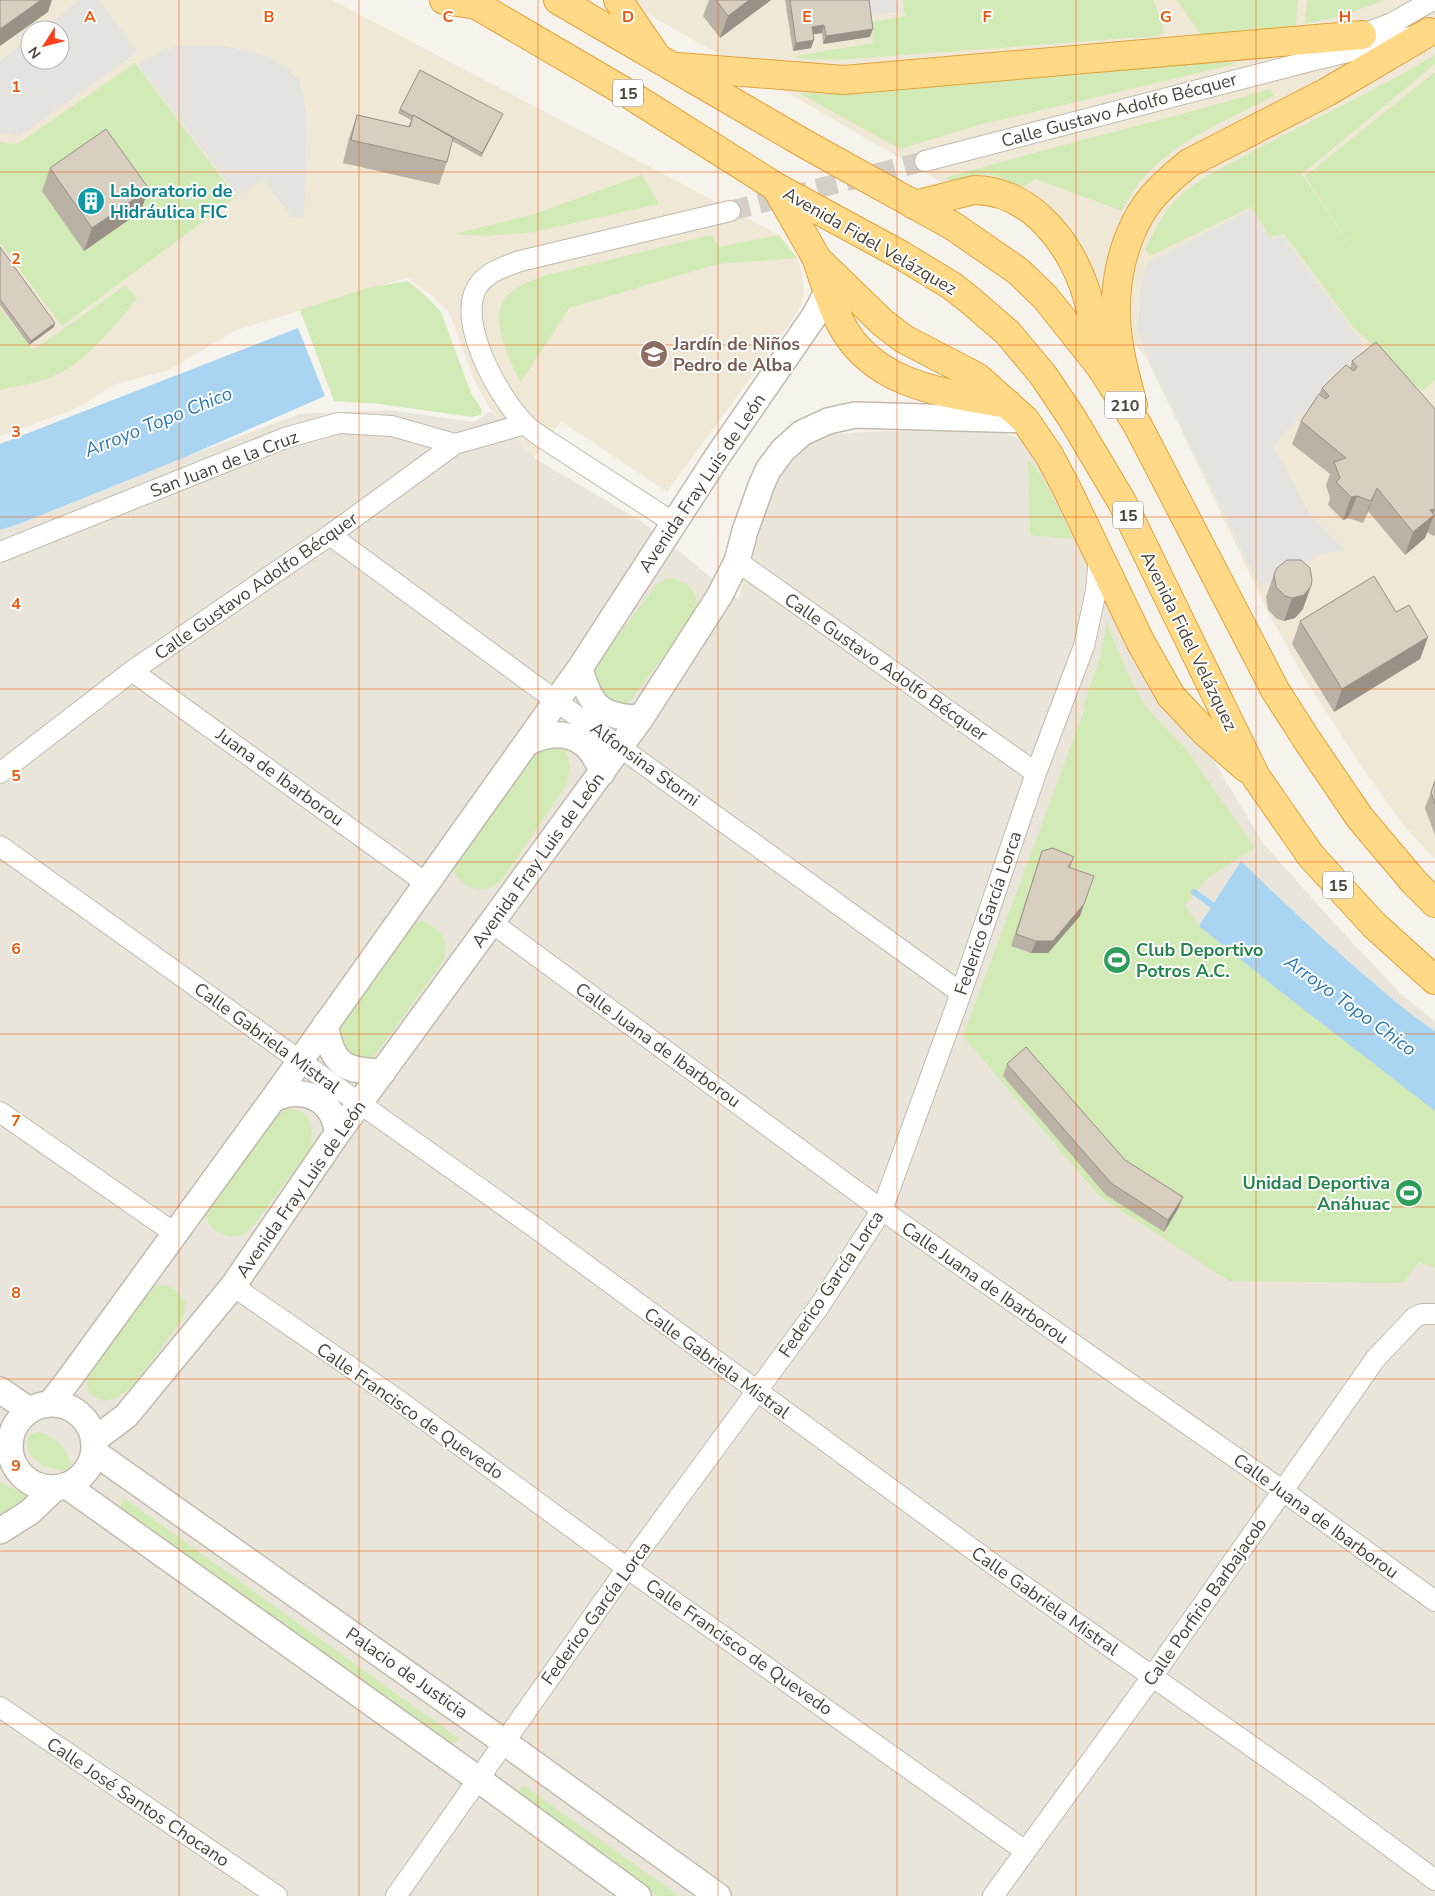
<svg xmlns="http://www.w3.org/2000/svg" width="1435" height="1896" viewBox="0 0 1435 1896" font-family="'Nunito Sans',sans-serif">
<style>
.residential{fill:#eae5da}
.education{fill:#efe8d6;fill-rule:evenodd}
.green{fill:#d2eab5}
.parking{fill:#e5e3e0}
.water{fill:#a9d4f2}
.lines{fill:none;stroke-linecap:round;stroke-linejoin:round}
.stream{stroke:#a9d4f2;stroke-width:6}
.minor-tunnel{stroke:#d4d0c8;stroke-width:20;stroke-dasharray:20 10;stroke-linecap:butt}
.minor-casing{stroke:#c2bbae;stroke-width:22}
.tertiary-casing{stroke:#c2bbae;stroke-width:28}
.trunk-casing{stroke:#e0a43c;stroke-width:30}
.minor{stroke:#fff;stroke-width:20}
.tertiary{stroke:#fff;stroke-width:25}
.trunk{stroke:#ffd985;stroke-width:28}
.wall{fill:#bab2a6}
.shaded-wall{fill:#979187}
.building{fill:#d8cfc1;stroke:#979187}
.grid{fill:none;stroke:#e8590c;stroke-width:1;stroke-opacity:0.55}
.labels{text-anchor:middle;stroke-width:4;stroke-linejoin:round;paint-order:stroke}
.shield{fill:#fff;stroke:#817c74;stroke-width:1}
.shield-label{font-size:16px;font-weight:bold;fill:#4b4439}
.street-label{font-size:18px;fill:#4b4439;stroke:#fff}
.culture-label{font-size:18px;font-weight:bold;fill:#0d838f;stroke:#fff;text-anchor:start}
.education-label{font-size:18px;font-weight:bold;fill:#785e54;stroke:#fff;text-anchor:start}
.leisure-label{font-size:18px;font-weight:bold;fill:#27864d;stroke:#fff;text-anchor:start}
.water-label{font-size:19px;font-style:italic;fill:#2e7ab2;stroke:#fff}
.grid-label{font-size:16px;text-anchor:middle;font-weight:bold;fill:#e8590c;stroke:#fff;stroke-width:4;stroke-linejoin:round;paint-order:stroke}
</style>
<rect width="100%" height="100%" fill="#f6f3ec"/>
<path class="residential" d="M389,410L474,422L491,411L534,458L641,521L739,600L755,521L765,494L797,451L813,440L831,434L888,431L983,432L1003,433L1020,439L1035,452L1086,547L1263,843L1334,923L1403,996L1435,1021V1896H0V530L19,524L183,458L299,414Z"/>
<path class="education" d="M0,0H332L779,235L797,258L801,268L804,294L801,305L789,325L667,492L561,421L534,458L488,406L474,379L449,312L430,294L407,278L236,330L169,370L115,384L75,409L0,436ZM30,30H60V60H30Z
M623,0H1435V859L1405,827L1364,770L1303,676L1267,610L1147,359L1100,301L1075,236L1030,192L983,179L950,187L788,93Z"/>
<path class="green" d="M903,0H1153L1162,22L1164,33L1157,36L837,60L802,59L794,56L873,43L872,22L905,16Z
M1177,0H1298L1296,26L1201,35Z
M1307,0H1385L1342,16L1305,24Z
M1435,55V64L1302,174L1373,279L1305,176L1435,72V380L1422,391L1354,328L1284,234L1270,237L1251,207L1150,256L1145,249C1153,234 1161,217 1173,203C1193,180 1232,163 1259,148C1318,117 1378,89 1435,55Z
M1222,61L1236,64L979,125L900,149L799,93L857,94Z
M135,63L236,197L62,326L0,243V142L11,144L19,143Z
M1270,89L1274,96C1217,125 1150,150 1122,211L1036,179L1024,187L997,176L984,174L954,182L945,178C1053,146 1162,121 1270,89Z
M642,175L659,204L534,232L483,236L454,234L531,215Z
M711,235L719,247L779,235L797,258L718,264L569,308L521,382C510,362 488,318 506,297C516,285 533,280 547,275Z
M408,281L426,296L441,312L471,393L482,410L481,415L472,417L380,404L334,401L300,310L367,288Z
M126,285L137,299C111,329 87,363 49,378C33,384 16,386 0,390V308L33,350Z
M1028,460C1047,479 1057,508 1070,532L1072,539L1030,535Z
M670,578C691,583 699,592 696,613L630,701L621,706L601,702L591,672L656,585L663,580Z
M1107,623L1128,675L1145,706L1186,749L1255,848L1209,877L1185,905L1199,926L1285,995L1435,1111V1268L1419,1262L1403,1283L1229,1281L1100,1197L963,1036L1085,708L1083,706L1100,658Z
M548,744L565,749L570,766L566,786L501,881C496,883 491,888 486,889C474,891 456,883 454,869C454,865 456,860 457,856L524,758Z
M420,921C440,928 448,936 445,958L376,1054L367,1059L343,1055L334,1026L406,926Z
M284,1108C311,1109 314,1124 311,1148L252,1227L243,1235L229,1237L217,1232L209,1225L205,1212L269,1117Z
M166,1285L177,1291L185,1301L184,1317L132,1387L114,1399L102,1401L89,1393L87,1380L97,1360L143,1296L152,1287Z
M39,1432C57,1439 66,1445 71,1464L67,1470C48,1472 18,1456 30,1434Z
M0,1482L33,1499L0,1520Z
M124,1498L458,1738L450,1749L118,1510Z
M523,1785L679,1896H657L516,1795Z"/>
<path class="parking" d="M80,0H99L137,52L20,136L0,133V61L30,38V60H60V30H41Z
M868,0H897L899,12L870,15Z
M199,45L223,46L251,51L273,59L289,69L299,81L303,95L307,121L304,216L291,217L263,179L238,196L137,64L161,52L178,46Z
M1251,209L1270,239L1283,236L1361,341L1362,351L1273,446L1312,517L1345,550L1321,554L1260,587L1148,359L1138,329L1141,287L1147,263Z"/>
<path class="water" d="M298,328L325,396L183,458L19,524L0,530V444Z
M1241,861C1279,898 1317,934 1357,969C1382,990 1407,1013 1435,1031V1111L1285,995L1199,926Z"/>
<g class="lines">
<path class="stream" d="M1194,892L1219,910"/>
<path class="minor-tunnel" d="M730,211L925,161"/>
<g class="minor-casing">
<path id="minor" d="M1350,39L1392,23L1433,0
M925,161L1314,60L1410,37
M674,523L540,436C535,432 529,429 525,424C499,398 458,325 476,289C485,272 504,267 520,261L730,211
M330,535L556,701L961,993
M0,552L285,438L339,423L392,426L455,444
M737,561L1036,773
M132,671L427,884
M0,773L132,671L330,535L455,444L525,424
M0,846L300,1061L537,1229L994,1565L1315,1791L1435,1880
M491,922L882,1210L1283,1491L1435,1601
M0,1112L174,1233
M233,1286L398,1400L627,1568L1025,1851
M0,1707L277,1896
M396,1896L627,1568L818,1308L882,1210L961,993L1036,773L1084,646L1096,591L1099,557
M993,1896L1152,1677L1376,1358L1415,1317L1422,1314H1435"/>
</g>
<g class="tertiary-casing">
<path id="tertiary" d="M580,668C590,707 601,717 641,718
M527,743C560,726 590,735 602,773
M325,1025C333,1065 343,1071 383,1072
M273,1099C304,1085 335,1099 337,1134
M0,1390L29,1410
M10 1446a42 42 0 1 1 84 0a42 42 0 1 1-84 0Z
M50,1404L70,1378L273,1099L580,668L717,457L815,315L827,292
M94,1440L126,1416L233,1286L337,1134L641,718L720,595L737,561L745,531L761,486L768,470L783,450L802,433L828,421L855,415L1025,420
M94,1452L504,1742L718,1896
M67,1486L478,1779L638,1896
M0,1531L30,1512L54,1489"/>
</g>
<g class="trunk-casing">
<path id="trunk" d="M444,0L477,5
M468,0L632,96L776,187L901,255L952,286L971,301L1008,333L1043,375L1072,418L1122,502L1256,777L1311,856L1374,925L1435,980
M558,0L805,144L953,226L1018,271L1045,297L1100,366L1137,424L1275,690L1307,740L1360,818L1414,882L1435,903
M618,0L654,53
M678,67L844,80L1362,35
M776,187L817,259L883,323L904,339L977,377L1025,420L1049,455L1067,489L1141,643L1171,696L1205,732L1246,768
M914,205L974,190C1035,190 1078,253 1090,307C1095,326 1096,345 1099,364
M818,263C825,283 831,305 841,324C874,387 946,393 1008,404
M1133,405C1128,386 1122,366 1119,346C1111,301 1118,252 1141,213C1152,194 1172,177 1189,163L1327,92L1429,32"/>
</g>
<use href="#minor" class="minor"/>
<use href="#tertiary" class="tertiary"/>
<use href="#trunk" class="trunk"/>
</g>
<path class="wall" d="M709,0H771L720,38L703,16Z
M785,0H869L870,37L823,44L822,33L813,34L811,48L793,51Z
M400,109L501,118L481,157L452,141L447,162L439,185L343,163L349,138L357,115L408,127L411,120L398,113Z
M50,168L149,189L140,212L84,251L42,191Z
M0,247L54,327L29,345L0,305Z
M1352,361L1435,409V535L1433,536L1427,532L1425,538L1405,555L1368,511L1363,523L1348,518L1343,520L1328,505L1330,498L1326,485L1330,474L1292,444L1301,421L1319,394L1322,388L1350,368Z
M1274,574L1303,609L1295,618L1284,621L1277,619L1268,610L1266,597Z
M1396,612L1428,637L1420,659L1334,712L1292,644L1300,621Z
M1435,781V835L1425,808Z
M1042,851L1074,857L1070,868L1080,916L1048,953H1031L1011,946Z
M1007,1064L1125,1160L1178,1209L1164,1232L1106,1195L1003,1076Z"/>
<path class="shaded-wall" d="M41,0H52L48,12L0,46V29Z
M749,0H771L720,38L728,16Z
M824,25L822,33L809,35L812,27Z
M873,29L870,37L823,44L826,36Z
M814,40L811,48L793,51L796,43Z
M503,114L501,118L481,157L482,153Z
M149,189L140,212L84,251L92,228Z
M55,323L54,327L29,345L31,341Z
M1377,488L1368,511L1363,523L1371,501Z
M1357,496L1348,518L1343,520L1351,497Z
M1435,508L1431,517L1434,515L1425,538L1405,555L1413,532L1430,510Z
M1311,586L1303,609L1295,618L1284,621L1292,598Z
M1428,637L1420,659L1334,712L1342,689Z
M1084,904L1080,916L1048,953H1031L1036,941Z
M1183,1197L1178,1209L1164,1232L1168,1220Z"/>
<path class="building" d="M0,0H41L0,29Z
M716,0H749L728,16Z
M790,0H869L873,29L826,36L824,25L812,27L814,40L796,43Z
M420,70L503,114L482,153L413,115L412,116L400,109Z
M357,115L410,127L413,115L453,138L447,162L351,140Z
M106,129L149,189L92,228L50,168Z
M0,247L55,323L31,341L0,299Z
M1376,342L1435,409V509L1430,510L1434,515L1413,532L1377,488L1371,501L1357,496L1351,497L1336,482L1340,478L1334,462L1346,458L1301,421L1319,394L1326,399L1329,396L1322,388L1346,365L1354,371L1357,367L1352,361Z
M1287,560H1301L1310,568L1312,580L1311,586L1304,595L1292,598L1285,596L1276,587L1274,574L1277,568Z
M1374,576L1396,612L1409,605L1428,637L1342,689L1300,621Z
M1435,781V804L1431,792Z
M1053,848L1074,857L1068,867L1094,876L1084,904L1053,941H1036L1016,934L1042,851Z
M1026,1047L1125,1160L1183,1197L1168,1220L1111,1183L1007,1064Z"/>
<path class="grid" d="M179,0V1896M359,0V1896M538,0V1896M718,0V1896M897,0V1896M1076,0V1896M1256,0V1896M0,172H1435M0,345H1435M0,517H1435M0,689H1435M0,862H1435M0,1034H1435M0,1207H1435M0,1379H1435M0,1551H1435M0,1724H1435"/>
<defs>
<g id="building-disc" transform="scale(1.4375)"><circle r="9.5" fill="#0f9aa8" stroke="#fff"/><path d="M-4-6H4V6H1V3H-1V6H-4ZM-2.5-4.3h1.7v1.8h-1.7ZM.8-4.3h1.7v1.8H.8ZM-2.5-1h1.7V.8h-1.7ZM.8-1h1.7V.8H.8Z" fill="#fff"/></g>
<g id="school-disc" transform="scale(1.4375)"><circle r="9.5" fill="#8d6e63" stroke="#fff"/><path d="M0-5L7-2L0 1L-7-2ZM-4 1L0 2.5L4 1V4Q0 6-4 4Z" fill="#fff"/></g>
<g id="stadium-disc" transform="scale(1.4375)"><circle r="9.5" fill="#2e9e5b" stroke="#fff"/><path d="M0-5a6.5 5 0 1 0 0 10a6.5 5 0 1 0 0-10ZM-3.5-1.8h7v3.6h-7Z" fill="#fff"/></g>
</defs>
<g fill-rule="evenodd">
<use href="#building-disc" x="91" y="201"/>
<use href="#school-disc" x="654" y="354"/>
<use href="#stadium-disc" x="1117" y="960"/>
<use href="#stadium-disc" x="1409" y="1193"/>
</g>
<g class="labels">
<g class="shield">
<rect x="613" y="79.5" width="30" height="27" rx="4"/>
<rect x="1105" y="391.5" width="40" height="27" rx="4"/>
<rect x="1113" y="501.5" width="30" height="27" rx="4"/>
<rect x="1323" y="871.5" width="30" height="27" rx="4"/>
</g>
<g class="shield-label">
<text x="628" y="99">15</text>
<text x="1125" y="411">210</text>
<text x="1128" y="521">15</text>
<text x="1338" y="891">15</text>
</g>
<g class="street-label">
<text transform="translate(1119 110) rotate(-15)" y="6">Calle Gustavo Adolfo Bécquer</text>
<text transform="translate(870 241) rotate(30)" y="6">Avenida Fidel Velázquez</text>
<text transform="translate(224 464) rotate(-21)" y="6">San Juan de la Cruz</text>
<text transform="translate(702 483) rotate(-56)" y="6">Avenida Fray Luis de León</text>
<text transform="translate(256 586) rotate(-35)" y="6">Calle Gustavo Adolfo Bécquer</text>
<text transform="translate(1189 641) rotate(64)" y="6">Avenida Fidel Velázquez</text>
<text transform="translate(886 667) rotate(35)" y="6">Calle Gustavo Adolfo Bécquer</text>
<text transform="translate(645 764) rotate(36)" y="6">Alfonsina Storni</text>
<text transform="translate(280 777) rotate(36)" y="6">Juana de Ibarborou</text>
<text transform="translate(538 860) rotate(-54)" y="6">Avenida Fray Luis de León</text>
<text transform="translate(988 913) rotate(-71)" y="6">Federico García Lorca</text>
<text transform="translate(267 1038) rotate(36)" y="6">Calle Gabriela Mistral</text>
<text transform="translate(658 1045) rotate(36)" y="6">Calle Juana de Ibarborou</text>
<text transform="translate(301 1189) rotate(-55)" y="6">Avenida Fray Luis de León</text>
<text transform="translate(985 1283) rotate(35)" y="6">Calle Juana de Ibarborou</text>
<text transform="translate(831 1284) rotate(-56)" y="6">Federico García Lorca</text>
<text transform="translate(717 1363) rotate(36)" y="6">Calle Gabriela Mistral</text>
<text transform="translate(410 1411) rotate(35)" y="6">Calle Francisco de Quevedo</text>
<text transform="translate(1316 1516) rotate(36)" y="6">Calle Juana de Ibarborou</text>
<text transform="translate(1045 1601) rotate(35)" y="6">Calle Gabriela Mistral</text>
<text transform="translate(1205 1602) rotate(-55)" y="6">Calle Porfirio Barbajacob</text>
<text transform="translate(596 1613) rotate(-54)" y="6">Federico García Lorca</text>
<text transform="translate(739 1647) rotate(35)" y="6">Calle Francisco de Quevedo</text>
<text transform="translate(407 1673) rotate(35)" y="6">Palacio de Justicia</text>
<text transform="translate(138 1802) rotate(34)" y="6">Calle José Santos Chocano</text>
</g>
<g class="culture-label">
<text x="110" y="197">Laboratorio de<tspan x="110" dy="21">Hidráulica FIC</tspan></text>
</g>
<g class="education-label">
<text x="673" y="350">Jardín de Niños<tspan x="673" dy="21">Pedro de Alba</tspan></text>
</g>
<g class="leisure-label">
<text x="1136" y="956">Club Deportivo<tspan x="1136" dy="21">Potros A.C.</tspan></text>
<text x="1390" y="1189" text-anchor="end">Unidad Deportiva<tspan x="1390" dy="21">Anáhuac</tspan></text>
</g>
<g class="water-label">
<text transform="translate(158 421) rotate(-22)" y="7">Arroyo Topo Chico</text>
<text transform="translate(1351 1005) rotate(36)" y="7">Arroyo Topo Chico</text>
</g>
</g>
<g class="grid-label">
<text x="90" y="22">A</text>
<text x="269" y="22">B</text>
<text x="448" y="22">C</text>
<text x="628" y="22">D</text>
<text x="807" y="22">E</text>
<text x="987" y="22">F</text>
<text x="1166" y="22">G</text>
<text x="1345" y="22">H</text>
<text x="16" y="92">1</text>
<text x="16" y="264">2</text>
<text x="16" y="437">3</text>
<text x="16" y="609">4</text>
<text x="16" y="781">5</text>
<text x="16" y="954">6</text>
<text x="16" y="1126">7</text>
<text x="16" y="1298">8</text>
<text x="16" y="1471">9</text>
</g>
<g transform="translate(45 45) rotate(234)"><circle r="24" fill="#ffffff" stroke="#b7b4b0"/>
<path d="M0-4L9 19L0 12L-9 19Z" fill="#fc3f1d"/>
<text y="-8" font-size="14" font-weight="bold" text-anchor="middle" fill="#4b4439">N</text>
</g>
</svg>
